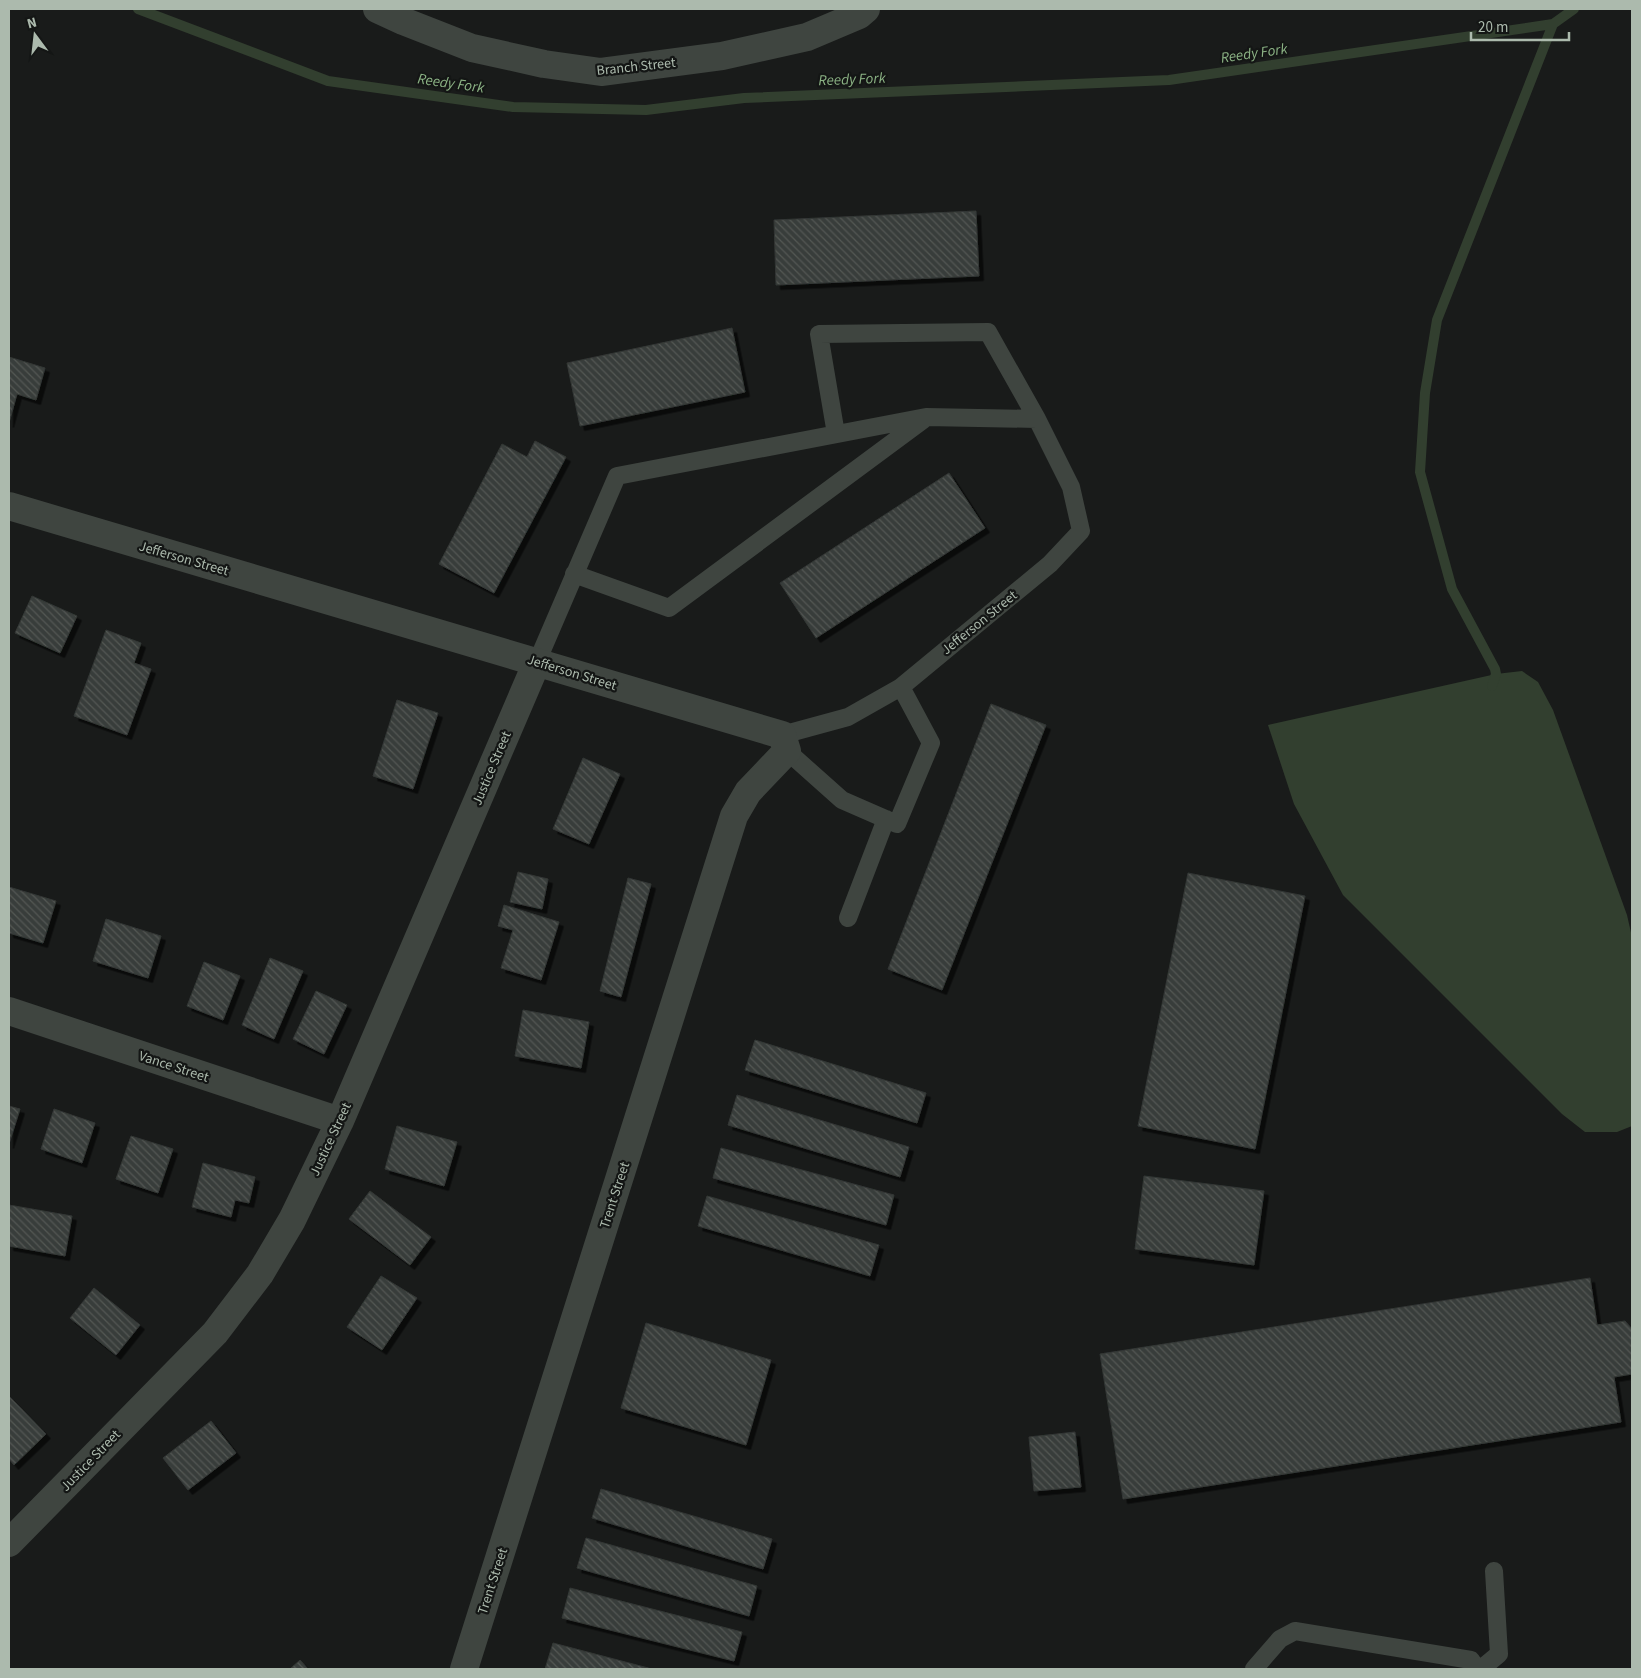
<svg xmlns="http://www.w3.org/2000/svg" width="1641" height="1678" viewBox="0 0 1641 1678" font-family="'Source Sans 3',sans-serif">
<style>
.water{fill:#323f2f}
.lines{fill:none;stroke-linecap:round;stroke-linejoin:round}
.stream{stroke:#323f2f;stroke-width:10}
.building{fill:url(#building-back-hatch);stroke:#333735;filter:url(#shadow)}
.service{stroke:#3f4540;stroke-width:18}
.minor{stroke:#3f4540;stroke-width:28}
.labels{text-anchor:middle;stroke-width:4.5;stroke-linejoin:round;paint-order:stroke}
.street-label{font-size:14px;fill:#acbaad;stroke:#141615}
.water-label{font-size:15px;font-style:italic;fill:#8cb385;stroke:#141615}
</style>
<defs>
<pattern id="building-back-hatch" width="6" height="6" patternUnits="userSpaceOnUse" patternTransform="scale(1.25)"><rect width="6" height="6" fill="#393d3a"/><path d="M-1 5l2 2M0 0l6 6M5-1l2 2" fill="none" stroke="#535754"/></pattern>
<filter id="shadow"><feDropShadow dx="4.5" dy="4.5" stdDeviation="0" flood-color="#0009"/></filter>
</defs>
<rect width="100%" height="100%" fill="#191b1a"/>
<path class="water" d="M1522,671L1538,682L1553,710L1627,915L1632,937V1126L1617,1132H1585L1562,1114L1343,895L1294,804L1268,725L1496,674Z"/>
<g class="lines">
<path class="stream" d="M138,9L328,81L513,107L646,110L744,98L1169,80L1553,24L1574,9
M1492,686L1496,674L1495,669L1452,589L1420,472L1425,393L1437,320L1553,24"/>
</g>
<path class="building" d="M976,211L979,276L776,285L774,220Z
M732,328L745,392L580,426L567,363Z
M9,357L45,368L36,400L17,394L9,423Z
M535,441L566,457L494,593L439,564L502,444L527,457Z
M949,473L985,528L816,638L780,583Z
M32,596L77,616L60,653L15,633Z
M106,630L141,643L134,663L151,669L127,735L74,716Z
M397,700L438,713L413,789L373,776Z
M991,704L1046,725L942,990L888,969Z
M583,758L620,774L589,844L553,829Z
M518,872L548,879L542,909L510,902Z
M1188,873L1305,896L1255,1149L1138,1126Z
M628,878L651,884L621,997L600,991Z
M9,887L56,901L43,943L9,933Z
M504,905L559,922L541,980L501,968L513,930L498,926Z
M106,919L161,936L148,978L93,961Z
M270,958L303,971L274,1039L242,1025Z
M204,962L240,976L223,1020L187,1006Z
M316,991L347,1005L324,1054L293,1039Z
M523,1010L589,1022L581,1068L515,1056Z
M755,1040L926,1093L917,1123L745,1070Z
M737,1095L909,1147L900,1177L728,1125Z
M9,1106L20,1109L9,1144Z
M54,1109L95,1123L82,1163L41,1149Z
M397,1126L457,1142L444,1186L385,1169Z
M131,1136L173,1149L158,1193L116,1179Z
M721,1148L894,1195L886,1225L713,1178Z
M203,1163L255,1177L249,1203L235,1200L231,1217L192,1207Z
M1144,1176L1264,1191L1254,1265L1135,1249Z
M370,1191L431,1237L410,1265L349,1219Z
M707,1196L879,1245L870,1276L698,1226Z
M9,1205L72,1216L65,1256L9,1246Z
M381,1276L417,1298L382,1350L347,1327Z
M1590,1278L1597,1325L1625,1321L1632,1329V1374L1614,1377L1621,1422L1123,1499L1100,1354Z
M94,1288L140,1325L116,1355L70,1318Z
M646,1323L771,1360L746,1445L621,1408Z
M9,1396L46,1434L14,1465L9,1459Z
M211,1421L236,1453L188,1490L163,1458Z
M1075,1432L1081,1487L1034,1491L1029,1437Z
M601,1489L772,1539L763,1569L592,1518Z
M586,1538L757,1586L749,1616L577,1568Z
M570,1588L742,1632L734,1661L562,1618Z
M553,1643L652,1669H545Z
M300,1660L308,1669H290Z"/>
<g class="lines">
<path class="service" d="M836,434L819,334L988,332L1037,419
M574,574L669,608L923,420
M537,662L617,476L926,417L1037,419L1071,487L1081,531L1050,564L901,687L848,717L782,735
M787,751L842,800L897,824L931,743L901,687
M848,918L886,819
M1254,1669L1280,1639L1295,1631L1471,1660L1477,1669
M1481,1669L1499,1654L1494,1571"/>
<path class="minor" d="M377,9L403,21L472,48L544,64L601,72L722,56L807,37L859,15L866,9
M9,506L782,735L787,751L748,792L734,816L464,1669
M9,1011L340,1121
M9,1543L215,1333L260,1274L292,1220L340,1121L537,662"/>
</g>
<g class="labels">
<g class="street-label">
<text transform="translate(636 66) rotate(-6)" y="5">Branch Street</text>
<text transform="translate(184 558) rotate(16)" y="5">Jefferson Street</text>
<text transform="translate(979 622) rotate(-39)" y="5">Jefferson Street</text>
<text transform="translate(572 672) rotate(17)" y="5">Jefferson Street</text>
<text transform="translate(491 768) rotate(-67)" y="5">Justice Street</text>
<text transform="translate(174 1066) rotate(18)" y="5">Vance Street</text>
<text transform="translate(330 1139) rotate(-65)" y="5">Justice Street</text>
<text transform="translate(614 1195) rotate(-72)" y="5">Trent Street</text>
<text transform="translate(90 1460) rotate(-46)" y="5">Justice Street</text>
<text transform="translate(492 1581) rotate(-72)" y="5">Trent Street</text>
</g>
<g class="water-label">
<text transform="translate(1254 53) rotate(-8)" y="5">Reedy Fork</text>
<text transform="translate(852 79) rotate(-2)" y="5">Reedy Fork</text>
<text transform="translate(451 83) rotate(8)" y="5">Reedy Fork</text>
</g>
</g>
<rect width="1641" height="1678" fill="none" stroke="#acbaad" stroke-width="20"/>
<g transform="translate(35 35) rotate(345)" stroke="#141615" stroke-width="4" paint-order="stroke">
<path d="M0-4L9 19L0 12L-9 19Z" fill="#acbaad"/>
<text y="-8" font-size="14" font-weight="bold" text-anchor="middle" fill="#acbaad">N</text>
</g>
<path d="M1471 32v8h98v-8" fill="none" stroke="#acbaad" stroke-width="2.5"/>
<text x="1478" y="32" font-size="15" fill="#acbaad" stroke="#141615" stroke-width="4" paint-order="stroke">20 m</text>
</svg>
